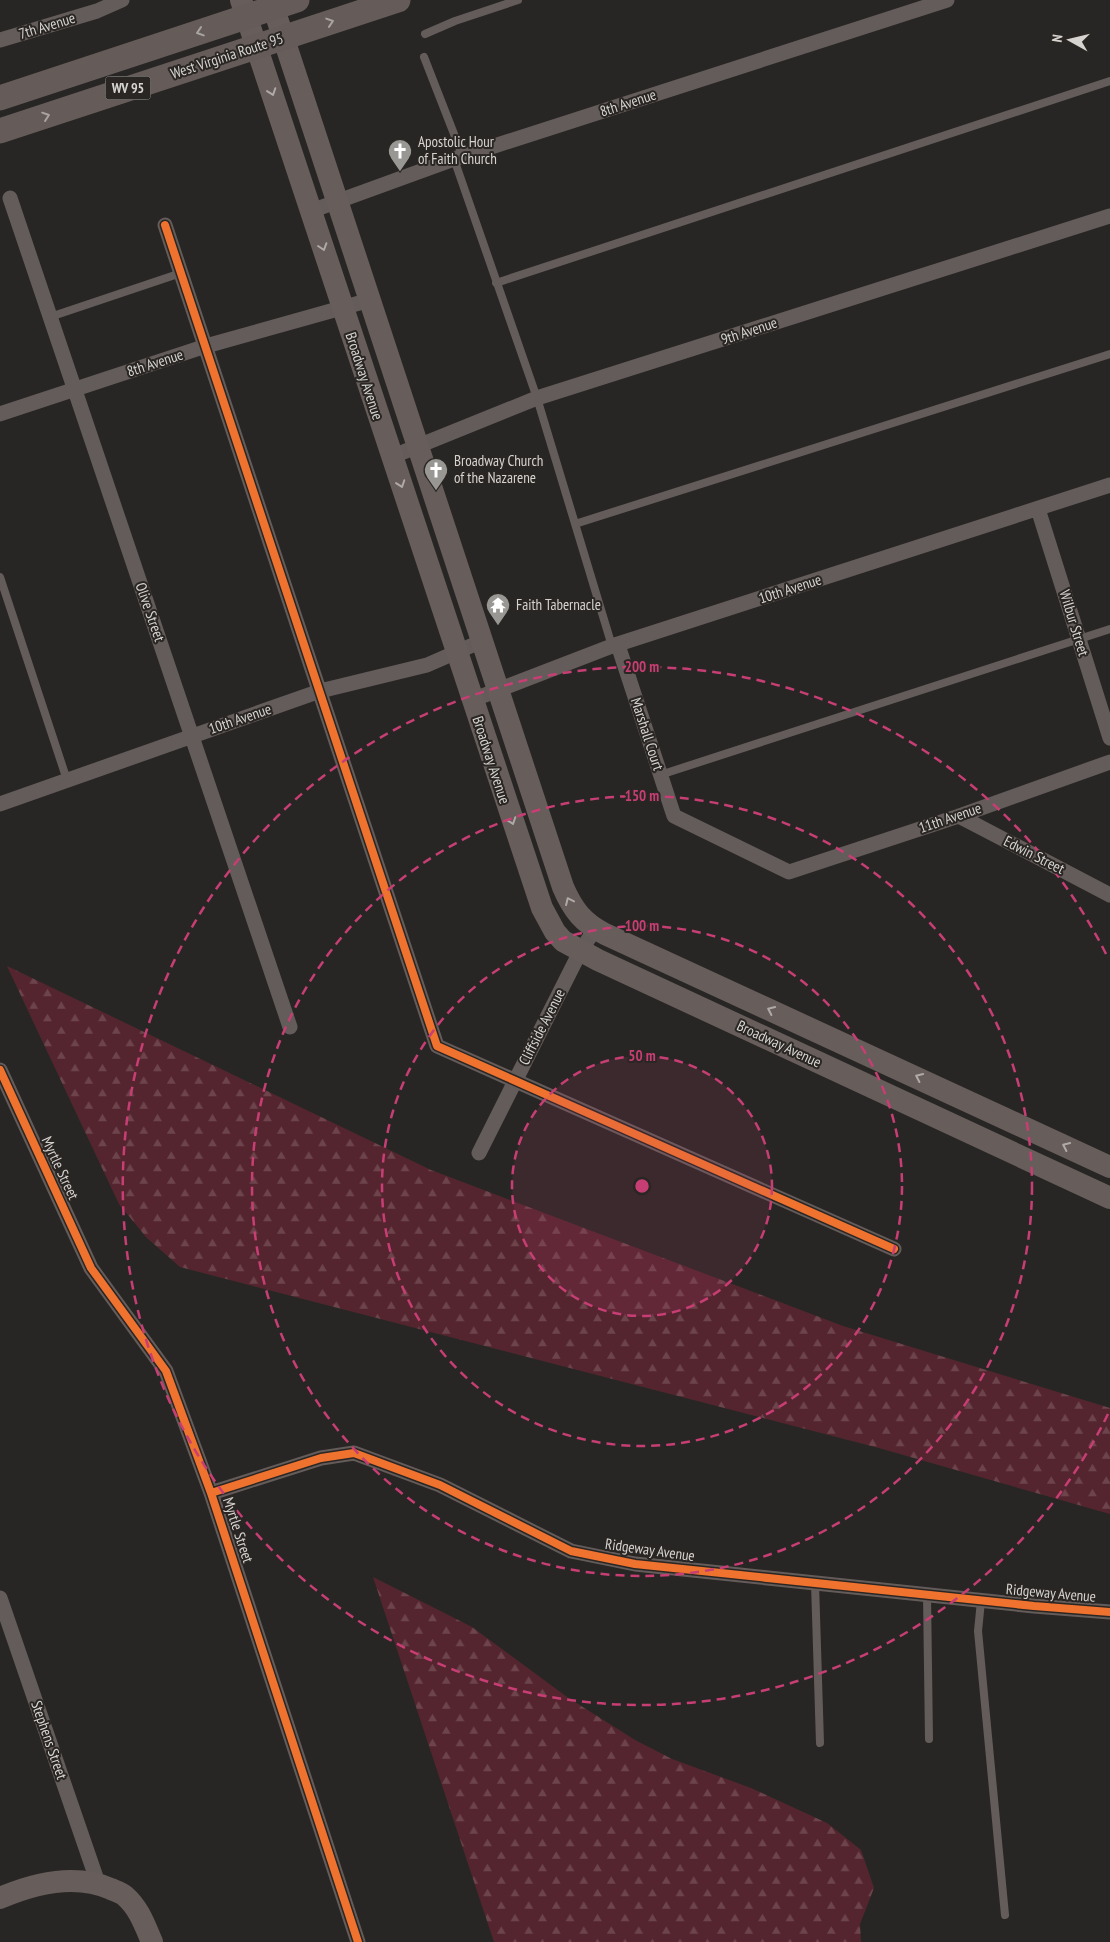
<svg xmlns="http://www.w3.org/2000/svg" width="1110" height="1942" viewBox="0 0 1110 1942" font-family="'PT Sans Narrow',sans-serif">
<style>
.forest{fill:url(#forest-firs)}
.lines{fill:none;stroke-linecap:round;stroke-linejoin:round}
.lane{stroke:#645c5a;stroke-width:8}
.street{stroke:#645c5a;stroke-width:15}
.secondary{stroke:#675d5b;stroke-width:22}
.primary{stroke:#655c59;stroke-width:25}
.cycleway-casing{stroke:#292623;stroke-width:11}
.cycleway{stroke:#ef722f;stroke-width:8}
.oneway{stroke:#a9a4a1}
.oneway2{stroke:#afaaa8}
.ring{fill:none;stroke:#c63e73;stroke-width:2.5;stroke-dasharray:9 6}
.labels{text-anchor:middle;stroke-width:4;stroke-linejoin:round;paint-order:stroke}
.shield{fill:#292623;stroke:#a2a09d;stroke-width:1}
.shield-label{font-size:14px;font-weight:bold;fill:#d6d4d1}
.street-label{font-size:15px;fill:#d6d4d1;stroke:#292623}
.poi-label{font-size:15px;fill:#d6d4d1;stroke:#292623;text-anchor:start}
.centre{fill:#c63e73;stroke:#292623;stroke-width:2.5}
.ring-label{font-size:15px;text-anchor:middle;font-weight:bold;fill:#c63e73;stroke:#292623;stroke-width:4;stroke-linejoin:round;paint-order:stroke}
</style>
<defs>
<pattern id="forest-firs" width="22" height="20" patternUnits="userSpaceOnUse" patternTransform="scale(1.25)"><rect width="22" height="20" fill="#55252f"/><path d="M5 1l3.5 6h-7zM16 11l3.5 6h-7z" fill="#6d444c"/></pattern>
</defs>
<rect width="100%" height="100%" fill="#282624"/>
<path class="forest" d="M7,966L431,1170L843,1326L1110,1408V1514L879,1448L180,1267L146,1237L119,1204Z
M373,1577L472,1627L567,1697L635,1740L672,1759L751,1788L827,1823L861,1850L874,1888L860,1924L861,1942H494Z"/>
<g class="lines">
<path class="lane" d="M425,34L455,21L518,0
M424,57L463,157
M454,159L537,398L612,646
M496,283L1110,81
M50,317L181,273
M575,524L1110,354
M0,577L67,780
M660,775L1110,629
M815,1583L820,1743
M927,1595L929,1739
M981,1601L978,1631L1005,1915"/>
<path class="street" d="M0,40L97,11L122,0
M10,198L290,1027
M311,211L454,159L947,0
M165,225L437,1046L894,1249
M0,414L206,346L370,300
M391,457L537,398L1110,216
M1038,509L1110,738
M618,645L674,816L789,872L959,816L1110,762
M472,700L612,646L1110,485
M0,804L320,691L427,665L482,641
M959,816L1110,895
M0,1070L91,1268L166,1371L211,1493L358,1942
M479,1153L580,952L595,929
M211,1493L321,1458L354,1453L440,1485L571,1551L635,1564L1034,1606L1110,1612
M0,1598L98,1883"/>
<path class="secondary" d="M241,0L542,908L555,932L563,941L598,960L1110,1198
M271,0L563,887C573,910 583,923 605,934L1110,1167
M0,1898C35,1883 75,1873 111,1889C116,1891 122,1893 125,1896C139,1908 145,1926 152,1942"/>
<path class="primary" d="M0,98L297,0
M0,131L398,0"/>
<g class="cycleway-casing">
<path id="cycleway" d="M165,225L437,1046L894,1249
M0,1070L91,1268L166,1371L211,1493L358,1942
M211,1493L321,1458L354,1453L440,1485L571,1551L635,1564L1034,1606L1110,1612"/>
</g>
<use href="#cycleway" class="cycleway"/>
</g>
<defs><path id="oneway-chevron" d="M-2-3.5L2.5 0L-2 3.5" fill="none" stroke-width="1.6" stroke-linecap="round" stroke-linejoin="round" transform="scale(1.25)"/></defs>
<g class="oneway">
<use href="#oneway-chevron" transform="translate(330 22) rotate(-18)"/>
<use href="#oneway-chevron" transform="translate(200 32) rotate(162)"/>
<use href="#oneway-chevron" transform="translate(46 116) rotate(-19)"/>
</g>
<g class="oneway2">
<use href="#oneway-chevron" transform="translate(272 92) rotate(71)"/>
<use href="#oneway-chevron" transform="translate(323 247) rotate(72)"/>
<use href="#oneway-chevron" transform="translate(401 484) rotate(71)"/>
<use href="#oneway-chevron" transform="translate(512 821) rotate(71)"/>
<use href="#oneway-chevron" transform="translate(569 901) rotate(-115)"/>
<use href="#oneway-chevron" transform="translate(771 1010) rotate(-155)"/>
<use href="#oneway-chevron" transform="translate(919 1077) rotate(-155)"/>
<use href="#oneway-chevron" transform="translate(1066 1146) rotate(-155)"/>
</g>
<circle cx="642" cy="1186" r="130" fill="#c63e73" fill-opacity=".12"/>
<g class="ring">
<circle cx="642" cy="1186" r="130"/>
<circle cx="642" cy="1186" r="260"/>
<circle cx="642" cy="1186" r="390"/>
<path d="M1108 1414A519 519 0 1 1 1108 958"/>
</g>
<defs>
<g id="church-pin" transform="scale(1.25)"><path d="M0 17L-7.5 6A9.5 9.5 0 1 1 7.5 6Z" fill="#999794" stroke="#292623"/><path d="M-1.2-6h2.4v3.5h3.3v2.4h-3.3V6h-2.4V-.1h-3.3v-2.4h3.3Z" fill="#fff"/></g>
<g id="temple-pin" transform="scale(1.25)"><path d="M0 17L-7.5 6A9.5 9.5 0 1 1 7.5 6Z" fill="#999794" stroke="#292623"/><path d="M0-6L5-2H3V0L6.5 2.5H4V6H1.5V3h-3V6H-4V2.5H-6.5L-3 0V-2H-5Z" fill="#fff"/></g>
</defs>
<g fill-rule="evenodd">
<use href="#church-pin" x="400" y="151"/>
<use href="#church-pin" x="436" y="470"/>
<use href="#temple-pin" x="498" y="605"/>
</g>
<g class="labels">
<rect class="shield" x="105.5" y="76.5" width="45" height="23" rx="4"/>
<g class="shield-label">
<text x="128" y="93">WV 95</text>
</g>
<g class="street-label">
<text transform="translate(47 26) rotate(-17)" y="5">7th Avenue</text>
<text transform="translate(227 56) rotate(-18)" y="5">West Virginia Route 95</text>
<text transform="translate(628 103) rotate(-18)" y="5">8th Avenue</text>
<text transform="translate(749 331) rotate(-18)" y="5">9th Avenue</text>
<text transform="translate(155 363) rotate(-18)" y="5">8th Avenue</text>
<text transform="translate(364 376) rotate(72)" y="5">Broadway Avenue</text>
<text transform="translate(790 589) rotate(-18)" y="5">10th Avenue</text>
<text transform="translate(150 612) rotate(71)" y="5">Olive Street</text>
<text transform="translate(1074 623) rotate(73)" y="5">Wilbur Street</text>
<text transform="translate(240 719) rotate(-19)" y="5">10th Avenue</text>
<text transform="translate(647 734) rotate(72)" y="5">Marshall Court</text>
<text transform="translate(491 760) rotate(72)" y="5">Broadway Avenue</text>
<text transform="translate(950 818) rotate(-19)" y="5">11th Avenue</text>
<text transform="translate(1034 855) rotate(27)" y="5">Edwin Street</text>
<text transform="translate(542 1027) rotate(-63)" y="5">Cliffside Avenue</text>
<text transform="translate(779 1044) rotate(25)" y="5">Broadway Avenue</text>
<text transform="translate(60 1168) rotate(65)" y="5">Myrtle Street</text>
<text transform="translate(238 1530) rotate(72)" y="5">Myrtle Street</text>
<text transform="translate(650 1550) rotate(8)" y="5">Ridgeway Avenue</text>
<text transform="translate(1051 1593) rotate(5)" y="5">Ridgeway Avenue</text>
<text transform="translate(49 1740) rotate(71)" y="5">Stephens Street</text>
</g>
<g class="poi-label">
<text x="418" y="147">Apostolic Hour<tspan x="418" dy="17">of Faith Church</tspan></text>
<text x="454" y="466">Broadway Church<tspan x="454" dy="17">of the Nazarene</tspan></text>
<text x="516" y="610">Faith Tabernacle</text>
</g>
</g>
<circle cx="642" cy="1186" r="8" class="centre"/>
<g class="ring-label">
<text x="642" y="672">200 m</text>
<text x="642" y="801">150 m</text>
<text x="642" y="931">100 m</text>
<text x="642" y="1061">50 m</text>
</g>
<g transform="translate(1070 40) rotate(278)" stroke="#292623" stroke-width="4" paint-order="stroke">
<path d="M0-4L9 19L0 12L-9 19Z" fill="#d6d4d1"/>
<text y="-8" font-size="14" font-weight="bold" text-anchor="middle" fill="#d6d4d1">N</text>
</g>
</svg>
